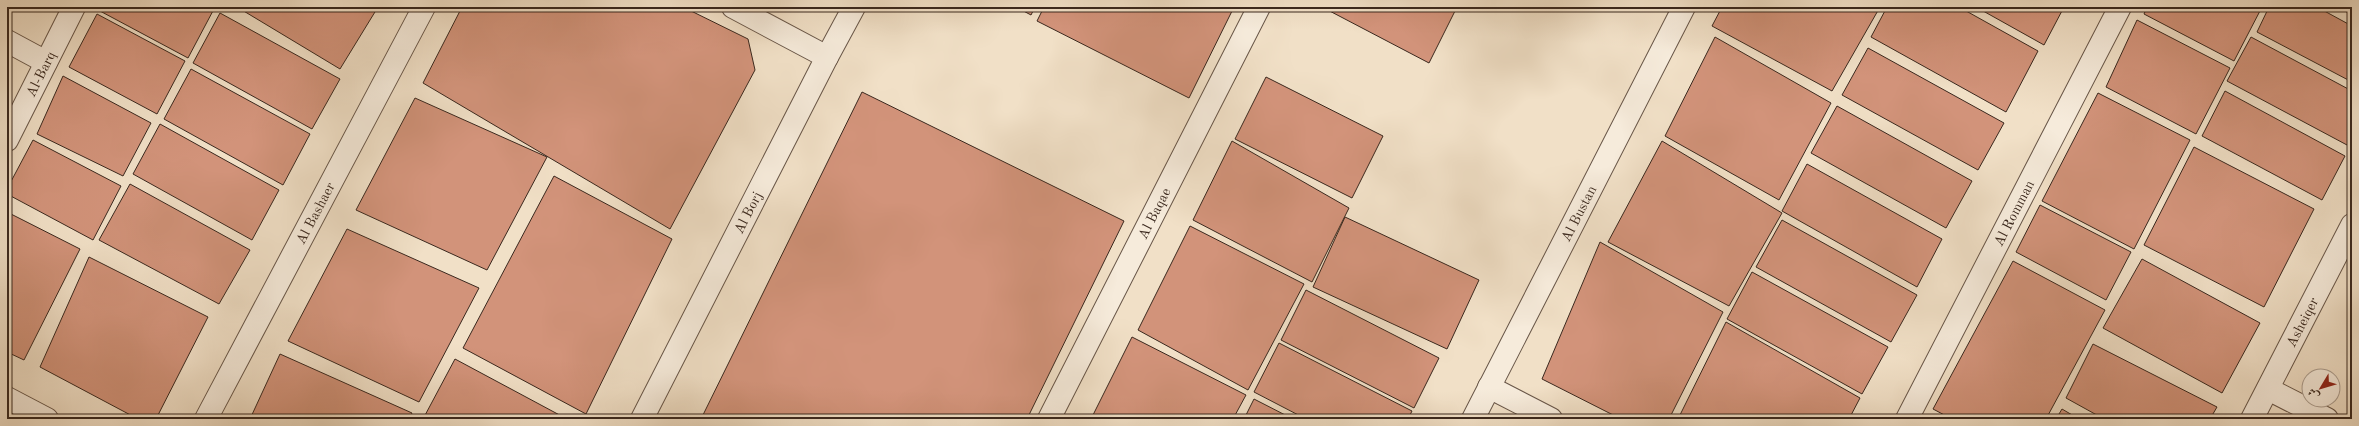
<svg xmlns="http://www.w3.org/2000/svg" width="2359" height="426" viewBox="0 0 2359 426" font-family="'Old Standard TT',Amiri,serif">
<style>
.building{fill:#d2937a;stroke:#3a281e}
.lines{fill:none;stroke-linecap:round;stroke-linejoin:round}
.street-casing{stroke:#685648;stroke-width:24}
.street{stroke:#f6ebdb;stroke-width:22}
.labels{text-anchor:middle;stroke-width:3;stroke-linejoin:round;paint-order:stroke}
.street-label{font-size:14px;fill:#3a281e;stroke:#f6ebdb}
</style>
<rect width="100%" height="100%" fill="#f1e0c7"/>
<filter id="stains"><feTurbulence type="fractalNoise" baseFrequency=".005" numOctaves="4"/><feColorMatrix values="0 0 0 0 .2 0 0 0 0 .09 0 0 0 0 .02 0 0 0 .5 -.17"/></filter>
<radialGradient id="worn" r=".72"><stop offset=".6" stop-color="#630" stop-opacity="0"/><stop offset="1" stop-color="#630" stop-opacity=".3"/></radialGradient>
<path class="building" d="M102,7H215L188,58L100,11Z
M237,7H378L340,69Z
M462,7H683L748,39L755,70L670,229L423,83Z
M1016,7H1035L1031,15Z
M1044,7H1234L1189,98L1037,21Z
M1322,7H1457L1429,63Z
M1722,7H1880L1832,91L1712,26Z
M1887,7H1959L2038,51L2006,112L1871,37Z
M1976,7H2064L2044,45Z
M2147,7H2262L2234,61L2144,14Z
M2269,7H2317L2352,26V82L2257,32Z
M2338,7H2352V15Z
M220,13L340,79L312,129L193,63Z
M97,14L185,61L157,114L69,67Z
M2137,20L2230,68L2196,134L2106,87Z
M1715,37L1831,103L1779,200L1665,136Z
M2251,37L2352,91V137L2347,145L2227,81Z
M1868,48L2004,123L1978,170L1842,95Z
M191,69L310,134L283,185L164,119Z
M63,76L151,123L123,176L37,134Z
M1266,77L1383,136L1352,198L1235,139Z
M2225,91L2345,156L2322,200L2202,136Z
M862,92L1124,221L1027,419H701Z
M2098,93L2190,140L2134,249L2042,201Z
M415,98L547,157L487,270L356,210Z
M1837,106L1972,181L1946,228L1811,153Z
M160,124L279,190L252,240L133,174Z
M33,140L121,186L93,240L7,194V189Z
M1232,141L1349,208L1312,282L1193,220Z
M1662,141L1782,213L1729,306L1608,242Z
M2194,147L2314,209L2264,307L2144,245Z
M1807,164L1942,239L1917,287L1782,211Z
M554,176L672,239L586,414L463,348Z
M130,184L250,250L219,304L99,240Z
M2040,205L2131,252L2106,300L2016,252Z
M7,212L80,249L24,360L7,352Z
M1345,217L1479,280L1447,349L1313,287Z
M1782,220L1917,295L1891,342L1756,267Z
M1190,226L1304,284L1248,390L1138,330Z
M347,229L479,288L419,402L288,341Z
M1600,242L1723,312L1669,419H1621L1542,379Z
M89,257L208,317L156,419H138L40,367Z
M2142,259L2260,323L2222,393L2103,328Z
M2013,261L2105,310L2046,419H1952L1933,409Z
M1752,272L1888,347L1862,394L1727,319Z
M1306,290L1439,358L1414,408L1281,340Z
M1726,322L1860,398L1849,419H1678Z
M1132,337L1246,395L1233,419H1091Z
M1279,343L1412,411L1408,419H1306L1254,392Z
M2093,344L2217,407L2210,419H2104L2066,398Z
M280,354L412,413L409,419H250Z
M455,359L567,419H423Z
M1254,399L1293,419H1244Z
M2062,409L2079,419H2056Z"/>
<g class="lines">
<g class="street-casing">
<g id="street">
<path d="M733,7L827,57"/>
<path d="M7,41L46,62"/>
<path id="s1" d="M7,140L74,7"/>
<path d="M1489,387L1551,419"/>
<path d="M2268,389L2327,419"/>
<path d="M7,398L47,419"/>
<path id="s2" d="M206,419L424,7"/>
<path id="s3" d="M642,419L827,57L854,7"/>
<path id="s4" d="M1049,419L1259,7"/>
<path id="s5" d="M1473,419L1684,7"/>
<path id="s6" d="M1907,419L2120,7"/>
<path id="s7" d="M2252,419L2352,225"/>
</g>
</g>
<use href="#street" class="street"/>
</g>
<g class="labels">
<g class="street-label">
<text dy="5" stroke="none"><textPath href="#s1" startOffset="74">Al-Barq</textPath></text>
<text dy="5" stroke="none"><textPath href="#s2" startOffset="233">Al Bashaer</textPath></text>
<text dy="5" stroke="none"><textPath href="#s3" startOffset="232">Al Borj</textPath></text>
<text dy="5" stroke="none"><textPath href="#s4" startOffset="231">Al Baqae</textPath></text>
<text dy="5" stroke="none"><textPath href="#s5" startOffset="231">Al Bustan</textPath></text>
<text dy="5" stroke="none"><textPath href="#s6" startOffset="232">Al Romman</textPath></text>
<text dy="5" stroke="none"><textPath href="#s7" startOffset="109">Asheiqer</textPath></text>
</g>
</g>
<rect width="2359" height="426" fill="none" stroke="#f1e0c7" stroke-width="24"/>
<rect x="8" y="8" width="2343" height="410" fill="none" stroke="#3a281e" stroke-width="2"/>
<rect x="12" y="12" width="2335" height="402" fill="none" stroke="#3a281e"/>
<g transform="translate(2321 388) rotate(232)"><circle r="19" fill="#f6ebdb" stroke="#ab9d8f"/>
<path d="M0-3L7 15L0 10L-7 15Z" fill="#8f2418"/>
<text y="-6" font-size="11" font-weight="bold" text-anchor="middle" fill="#3a281e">ش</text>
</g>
<rect width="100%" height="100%" filter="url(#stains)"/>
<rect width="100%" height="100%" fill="url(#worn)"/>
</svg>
